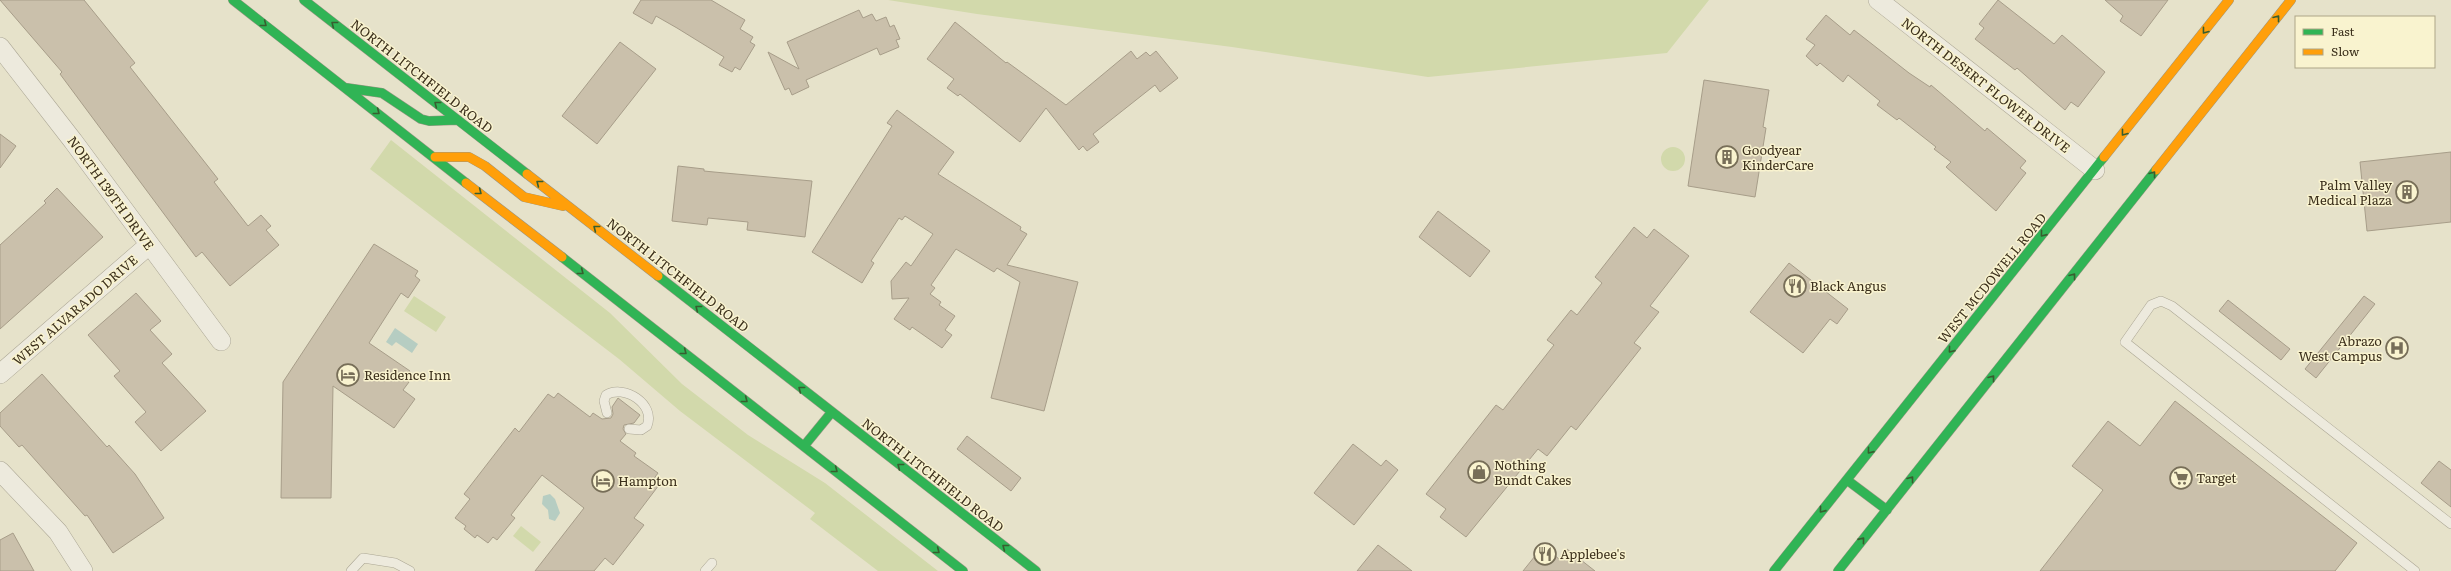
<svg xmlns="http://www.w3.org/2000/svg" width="2451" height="571" viewBox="0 0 2451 571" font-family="Literata,serif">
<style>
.green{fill:#d2d9ab}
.water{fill:#b6cdc2}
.building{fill:#cac0ab;stroke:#a79d89}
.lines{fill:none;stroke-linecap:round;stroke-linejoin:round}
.lane-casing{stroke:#aba694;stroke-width:10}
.street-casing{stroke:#aba694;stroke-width:20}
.fast-casing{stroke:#9a9584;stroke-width:10}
.slow-casing{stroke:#9a9584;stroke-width:10}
.lane{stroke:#edeadd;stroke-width:9}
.street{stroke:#edeadd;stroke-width:19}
.fast{stroke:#30b455;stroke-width:9}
.slow{stroke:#ff9f0a;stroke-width:9}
.oneway{stroke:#375e2f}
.labels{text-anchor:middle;stroke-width:3;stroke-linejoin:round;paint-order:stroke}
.street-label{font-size:13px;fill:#3b2f1b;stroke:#f9f3cf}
.poi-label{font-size:13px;fill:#3b2f1b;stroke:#f9f3cf;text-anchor:start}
</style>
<rect width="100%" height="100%" fill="#e6e2ca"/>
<path class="green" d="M888,0H1709L1667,53L1428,77L1232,47L977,14Z
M391,140L610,313L682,384L748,435L825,483L938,571H878L810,519L815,513L680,411L619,359L370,169Z
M1661 159a12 12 0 1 1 24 0a12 12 0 1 1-24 0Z
M414,296L446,317L436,332L404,311Z
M521,526L541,542L533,552L513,536Z"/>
<path class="water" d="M395,328L418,344L412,353L396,342L392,346L386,342Z
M550,494L555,499L560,513L555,521L549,519L548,510L542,504L543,496Z"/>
<path class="building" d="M0,0H84L135,63L130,67L218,179L214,182L248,226L261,215L271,226L266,230L279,245L230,286L202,252L196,257L60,74L62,72Z
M641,0H711L745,20L740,29L753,37L750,42L755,45L740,70L735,67L732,72L719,65L724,57L677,28L656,16L652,24L633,13Z
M1998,0L2054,44L2062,35L2105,72L2078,107L2071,102L2065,110L2017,68L2015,70L1975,39L1984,28L1979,24Z
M2105,0H2168L2141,36L2120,21L2123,16Z
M859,10L863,18L872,14L876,21L886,17L890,27L894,25L900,39L896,40L899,47L880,55L877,48L806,80L809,87L792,95L789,88L785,90L768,52L799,69L787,42Z
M1826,15L1850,35L1854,30L1909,73L1930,87L1931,85L1985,131L1987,128L2026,161L2020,168L2026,173L1996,211L1946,167L1951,162L1934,149L1936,147L1899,118L1897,120L1877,105L1880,101L1848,75L1843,82L1820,63L1817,66L1806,56L1815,45L1806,39Z
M955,22L1006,63L1007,62L1066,105L1131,51L1137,59L1146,52L1150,56L1156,51L1178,78L1160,92L1155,85L1093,134L1099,142L1087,151L1083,146L1079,150L1046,108L1020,142L960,94L958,96L947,88L954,79L927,59Z
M620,42L656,69L597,144L562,116Z
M1704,80L1769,90L1763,127L1766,128L1755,197L1688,186Z
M897,110L954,152L938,174L1021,227L1020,230L1027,234L1007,265L1078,282L1044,411L991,398L1020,282L997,268L994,272L956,249L931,285L935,288L930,294L941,302L939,305L955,316L945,330L952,335L942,348L912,327L910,330L894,319L909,298L892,299L891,281L906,262L911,266L933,234L905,216L902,220L899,218L871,261L874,263L862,283L812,252L892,126L887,123Z
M0,134L16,146L0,168Z
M2451,152V222L2367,231L2360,162Z
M678,166L704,169V171L714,172L812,181L805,237L747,230L748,222L708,218L707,225L672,221Z
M57,188L103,237L0,329V245L46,203L44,201Z
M1438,211L1490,251L1470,277L1419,237Z
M1634,227L1647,238L1654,229L1689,256L1650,306L1659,312L1634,343L1641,348L1576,430L1571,426L1547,456L1538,449L1466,537L1440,517L1446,509L1426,494L1496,405L1503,410L1554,345L1547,340L1571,310L1577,315L1602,283L1595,277Z
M374,244L418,271L415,276L420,280L408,298L401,293L369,343L410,371L404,379L409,382L403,390L415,399L394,428L333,386L331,498H281L283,382Z
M1789,263L1848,309L1837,324L1830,319L1803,353L1750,312Z
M136,293L161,321L150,330L172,354L162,363L206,411L161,451L135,422L146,412L114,376L120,371L88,335Z
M2364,296L2375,304L2316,378L2305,369Z
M2228,300L2290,349L2281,360L2219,311Z
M42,374L107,447L109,445L135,474L164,518L113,553L87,515L85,516L22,445L19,447L0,426V413Z
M558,393L590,417L593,413L602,419L611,418L613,414L612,407L618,398L640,415L634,423L624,425L623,429L626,434L620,441L636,453L634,456L658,473L653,480L659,485L634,518L644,525L613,565L605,558L594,571H535L584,508L542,475L511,515L515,518L497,540L493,537L488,543L477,535L475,538L464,529L466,526L455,518L470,499L464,494L515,428L519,432L548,394L554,398Z
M2175,401L2357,543L2335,571H2040L2103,490L2072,466L2108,421L2140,446Z
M967,436L1021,478L1011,491L957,449Z
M1353,444L1381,466L1386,460L1398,470L1354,525L1314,493Z
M2439,461L2451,470V507L2421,483Z
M13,533L34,571H0V540Z
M1378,545L1412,571H1357Z
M1543,546L1559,559L1567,549L1595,571H1523Z"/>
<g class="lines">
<g class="lane-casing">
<path id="lane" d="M607,413L604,401L606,395C624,384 656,404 647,426L641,430L629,429
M351,571L363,558L395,563L410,571
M705,571L712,563
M2415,571L2125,342L2151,305L2161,301L2172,306L2451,524"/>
</g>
<g class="street-casing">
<path id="street" d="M1878,0L2095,170
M0,47L73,141L221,341
M0,374L149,245
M0,471L58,532L83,571"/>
</g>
<g class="fast-casing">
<path id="fast" d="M233,0L466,183
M304,0L527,174
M347,88L382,93L421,119L429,121L458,120
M562,257L963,571
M658,276L1036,571
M804,446L831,413
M1847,480L1887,510
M1774,571L2104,157
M1838,571L2156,170"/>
</g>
<g class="slow-casing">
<path id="slow" d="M435,157H469L485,166L524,197L563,206
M2104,157L2229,0
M2156,170L2291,0
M527,174L658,276
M466,183L562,257"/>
</g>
<use href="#lane" class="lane"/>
<use href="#street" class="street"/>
<use href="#fast" class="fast"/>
<use href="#slow" class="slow"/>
</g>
<defs><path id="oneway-chevron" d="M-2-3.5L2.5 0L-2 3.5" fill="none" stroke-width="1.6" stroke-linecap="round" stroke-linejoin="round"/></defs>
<g class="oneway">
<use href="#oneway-chevron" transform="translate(2277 18) rotate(-52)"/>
<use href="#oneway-chevron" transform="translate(264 24) rotate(38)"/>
<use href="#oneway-chevron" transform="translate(334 24) rotate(-142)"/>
<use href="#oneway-chevron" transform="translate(2205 31) rotate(128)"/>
<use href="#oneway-chevron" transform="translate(437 104) rotate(-142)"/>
<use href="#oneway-chevron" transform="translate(377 112) rotate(38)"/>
<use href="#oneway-chevron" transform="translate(2124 133) rotate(128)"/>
<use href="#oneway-chevron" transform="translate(2153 174) rotate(-52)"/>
<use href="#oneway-chevron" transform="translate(539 183) rotate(-142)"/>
<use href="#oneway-chevron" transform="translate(479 192) rotate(38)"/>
<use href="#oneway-chevron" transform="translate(596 228) rotate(-142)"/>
<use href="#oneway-chevron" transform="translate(2043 234) rotate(129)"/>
<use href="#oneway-chevron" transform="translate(581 272) rotate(38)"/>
<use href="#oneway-chevron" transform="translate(2073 276) rotate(-52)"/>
<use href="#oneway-chevron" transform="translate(698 308) rotate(-142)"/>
<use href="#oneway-chevron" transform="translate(1951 350) rotate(129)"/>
<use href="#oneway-chevron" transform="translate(684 352) rotate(38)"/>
<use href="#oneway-chevron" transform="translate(1992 378) rotate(-52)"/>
<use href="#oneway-chevron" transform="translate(801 389) rotate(-142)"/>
<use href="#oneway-chevron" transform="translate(745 400) rotate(38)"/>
<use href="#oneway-chevron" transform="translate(1870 451) rotate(129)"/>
<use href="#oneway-chevron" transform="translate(900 466) rotate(-142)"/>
<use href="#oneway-chevron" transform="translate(835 470) rotate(38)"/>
<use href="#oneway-chevron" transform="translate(1911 479) rotate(-52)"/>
<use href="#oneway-chevron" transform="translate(1822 510) rotate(129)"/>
<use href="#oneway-chevron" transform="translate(1862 540) rotate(-51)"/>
<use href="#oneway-chevron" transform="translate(1005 547) rotate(-142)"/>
<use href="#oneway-chevron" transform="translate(937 551) rotate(38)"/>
</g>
<defs>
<g id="building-ring" transform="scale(1.15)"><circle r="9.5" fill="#f9f3cf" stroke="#776e58" stroke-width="1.5"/><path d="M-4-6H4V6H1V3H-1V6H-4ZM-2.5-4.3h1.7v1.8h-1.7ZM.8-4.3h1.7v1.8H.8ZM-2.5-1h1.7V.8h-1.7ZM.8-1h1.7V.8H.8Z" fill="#776e58"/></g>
<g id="restaurant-ring" transform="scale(1.15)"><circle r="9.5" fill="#f9f3cf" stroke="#776e58" stroke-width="1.5"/><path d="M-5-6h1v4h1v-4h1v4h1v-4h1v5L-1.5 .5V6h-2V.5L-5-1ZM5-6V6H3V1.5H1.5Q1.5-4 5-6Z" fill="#776e58"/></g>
<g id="hospital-ring" transform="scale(1.15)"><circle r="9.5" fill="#f9f3cf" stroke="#776e58" stroke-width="1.5"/><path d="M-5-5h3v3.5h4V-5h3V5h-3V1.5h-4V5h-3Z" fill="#776e58"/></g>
<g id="hotel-ring" transform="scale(1.15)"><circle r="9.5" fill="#f9f3cf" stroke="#776e58" stroke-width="1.5"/><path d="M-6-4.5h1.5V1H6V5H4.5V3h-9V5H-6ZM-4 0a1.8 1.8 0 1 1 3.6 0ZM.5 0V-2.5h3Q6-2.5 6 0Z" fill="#776e58"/></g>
<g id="shop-ring" transform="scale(1.15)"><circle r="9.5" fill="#f9f3cf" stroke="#776e58" stroke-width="1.5"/><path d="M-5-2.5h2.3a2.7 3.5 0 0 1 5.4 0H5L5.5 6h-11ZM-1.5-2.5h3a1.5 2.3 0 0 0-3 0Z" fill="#776e58"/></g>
<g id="supermarket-ring" transform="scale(1.15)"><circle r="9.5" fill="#f9f3cf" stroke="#776e58" stroke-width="1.5"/><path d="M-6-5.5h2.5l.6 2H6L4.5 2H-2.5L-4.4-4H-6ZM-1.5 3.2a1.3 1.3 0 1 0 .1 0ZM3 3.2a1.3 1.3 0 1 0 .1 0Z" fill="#776e58"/></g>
</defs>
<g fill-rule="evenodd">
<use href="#building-ring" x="1727" y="157"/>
<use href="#building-ring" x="2407" y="192"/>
<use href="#restaurant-ring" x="1795" y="286"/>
<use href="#hospital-ring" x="2397" y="348"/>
<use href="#hotel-ring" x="348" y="375"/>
<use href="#shop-ring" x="1479" y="472"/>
<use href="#supermarket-ring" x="2181" y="478"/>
<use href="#hotel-ring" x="603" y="481"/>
<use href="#restaurant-ring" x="1545" y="554"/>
</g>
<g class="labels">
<g class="street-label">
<text transform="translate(422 76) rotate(38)" y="5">NORTH LITCHFIELD ROAD</text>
<text transform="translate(1986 85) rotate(38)" y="5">NORTH DESERT FLOWER DRIVE</text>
<text transform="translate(111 193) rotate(54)" y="5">NORTH 139TH DRIVE</text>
<text transform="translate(678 275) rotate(38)" y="5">NORTH LITCHFIELD ROAD</text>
<text transform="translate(1992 278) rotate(-51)" y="5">WEST MCDOWELL ROAD</text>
<text transform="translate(75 310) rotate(-41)" y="5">WEST ALVARADO DRIVE</text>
<text transform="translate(933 475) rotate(38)" y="5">NORTH LITCHFIELD ROAD</text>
</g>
<g class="poi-label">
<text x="1742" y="155">Goodyear<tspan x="1742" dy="15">KinderCare</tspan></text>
<text x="2392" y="190" text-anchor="end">Palm Valley<tspan x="2392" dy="15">Medical Plaza</tspan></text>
<text x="1810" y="291">Black Angus</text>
<text x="2382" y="346" text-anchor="end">Abrazo<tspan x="2382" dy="15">West Campus</tspan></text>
<text x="364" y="380">Residence Inn</text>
<text x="1494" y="470">Nothing<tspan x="1494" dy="15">Bundt Cakes</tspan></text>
<text x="2196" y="483">Target</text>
<text x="618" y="486">Hampton</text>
<text x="1560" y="559">Applebee's</text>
</g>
</g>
<rect x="2295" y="16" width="140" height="52" fill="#f9f3cf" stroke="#ada587"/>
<rect x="2303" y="29" width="20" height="6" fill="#30b455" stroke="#ada587"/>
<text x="2331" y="36" font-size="12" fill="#3b2f1b">Fast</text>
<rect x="2303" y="49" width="20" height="6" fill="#ff9f0a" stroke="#ada587"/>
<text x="2331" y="56" font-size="12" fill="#3b2f1b">Slow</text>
</svg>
